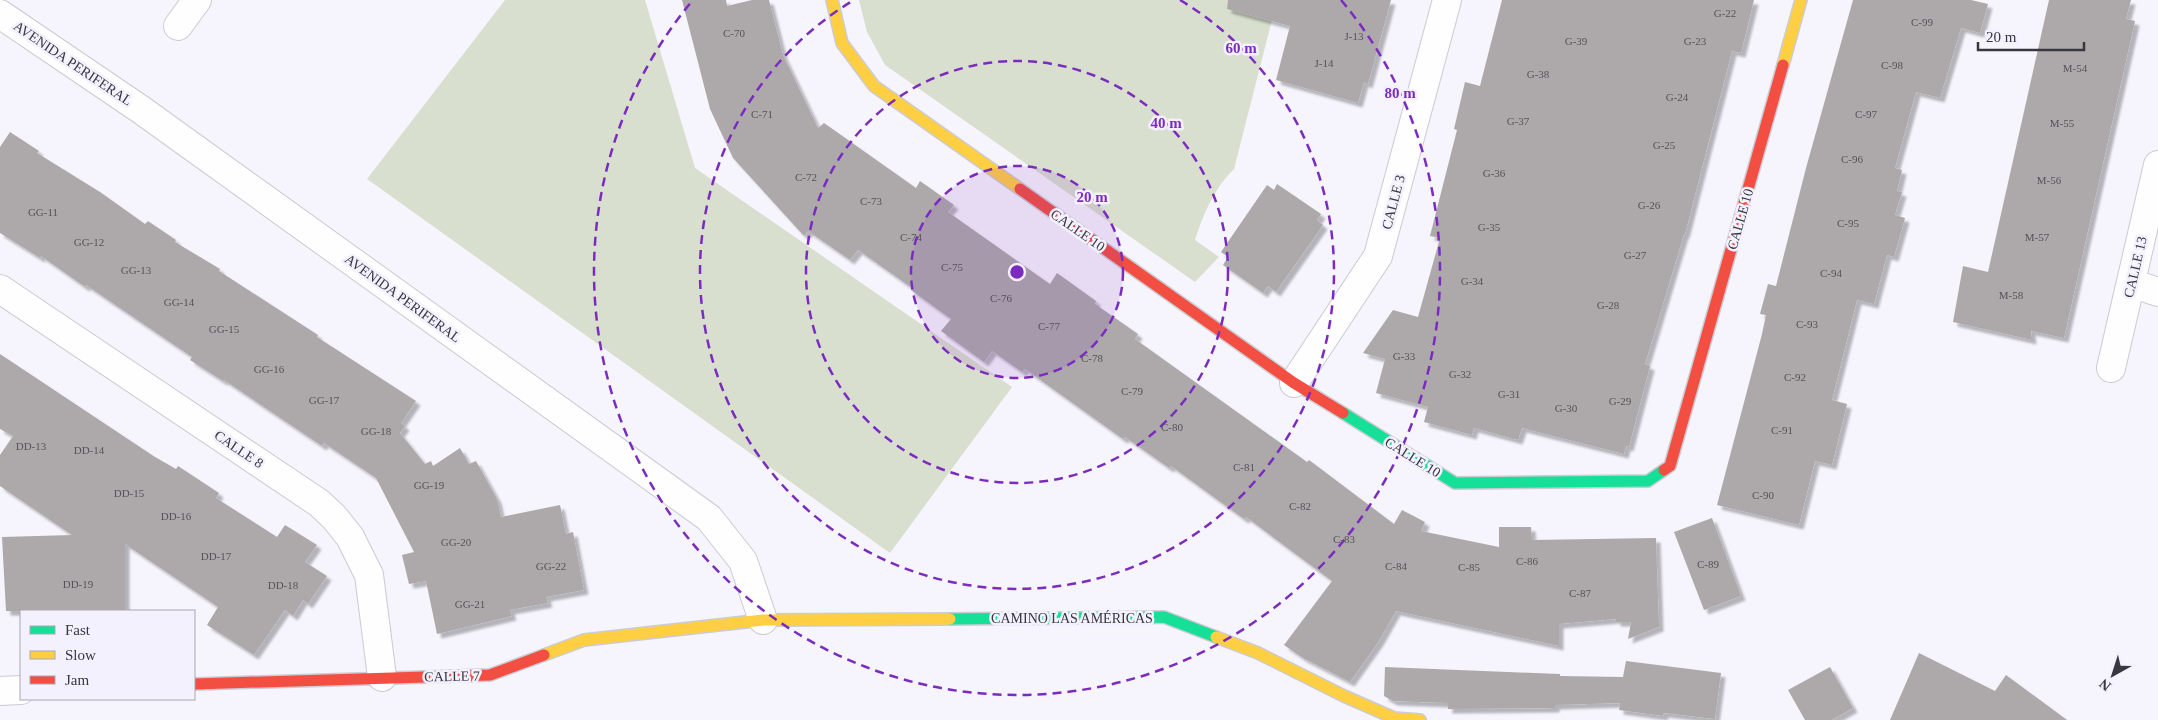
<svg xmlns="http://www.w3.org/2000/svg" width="2158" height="720" viewBox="0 0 2158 720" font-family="'Times New Roman',serif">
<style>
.green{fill:#d9dfce}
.building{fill:#ada9aa;filter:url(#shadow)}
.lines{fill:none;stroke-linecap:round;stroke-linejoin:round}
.street-casing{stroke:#cccad2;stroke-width:30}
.fast-casing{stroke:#cccad2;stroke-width:14}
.slow-casing{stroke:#cccad2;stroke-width:14}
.jam-casing{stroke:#cccad2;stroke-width:14}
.street{stroke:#fefdff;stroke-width:28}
.fast{stroke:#16e098;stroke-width:11}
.slow{stroke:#ffcf43;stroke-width:11}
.jam{stroke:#f24e42;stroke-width:11}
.ring{fill:none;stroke:#7b2cbf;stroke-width:2.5;stroke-dasharray:9 6}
.labels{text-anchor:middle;stroke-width:5;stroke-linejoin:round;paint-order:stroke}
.number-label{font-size:11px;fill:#55535a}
.street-label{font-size:14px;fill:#38363f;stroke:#f4f1ff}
.centre{fill:#7b2cbf;stroke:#f4f1ff;stroke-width:2.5}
.ring-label{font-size:15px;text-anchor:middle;font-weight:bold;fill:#7b2cbf;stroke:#f4f1ff;stroke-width:5;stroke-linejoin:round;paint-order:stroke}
</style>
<defs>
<filter id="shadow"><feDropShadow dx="4.5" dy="4.5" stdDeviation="1" flood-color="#0004"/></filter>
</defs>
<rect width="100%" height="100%" fill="#f6f4fc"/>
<path class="green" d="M505,0H645L695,168L1012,387L890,553L367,179Z
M859,0H1277L1234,169C1214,188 1203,215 1195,240L1219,257L1195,282L885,65L867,32Z"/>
<path class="building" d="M682,0H726L727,6L752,0H769L783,55L818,128L824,123L916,188L920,181L954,205L948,212L1050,284L1057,273L1096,301L1095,304L1138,334L1135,339L1307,462L1309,460L1394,524L1402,510L1425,522L1421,531L1499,547V527H1531L1532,540L1656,538L1659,627L1628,639L1631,622H1616V619L1559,624V646L1396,611L1379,641L1350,682L1303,658L1284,645L1332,581L1246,517L1244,519L1171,466L1169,468L1125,437L1123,439L1025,369L1022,372L992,351L984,362L941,331L951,319L911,290L912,288L858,250L850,260L808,231L804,236L733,158L710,109Z
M1228,0H1391L1368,84L1364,82L1358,103L1276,80L1290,26L1227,9Z
M1502,0H1754L1741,53L1732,51L1685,234H1684L1645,364L1650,366L1629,447L1626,446L1624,454L1522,428L1518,440L1474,428L1472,435L1424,422L1428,407L1376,393L1385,359L1363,353L1393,310L1418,317L1440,238L1430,236L1457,130L1454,129L1465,82L1480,86Z
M1853,0H1971L1988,4L1980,33L1961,28L1940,98L1916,92L1895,168L1902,170L1897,191L1902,192L1895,215L1905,218L1894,257L1887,255L1874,304L1857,300L1832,400L1847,404L1832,465L1815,461L1799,525L1717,505L1762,334L1766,315L1760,314L1768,284L1776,286L1806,168Z
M2049,0H2131L2126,19L2135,21L2064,338L2031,331L2032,340L1953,322L1963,266L1988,272Z
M10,132L39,151L37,153L100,192L145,224L148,221L176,240L175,242L220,269L219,271L318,335L317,337L416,401L401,423L405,426L400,433L425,464L431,461L433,466L460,448L469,464L476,461L497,499L501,517L560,505L566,534L573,532L584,590L546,597L548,603L510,610L512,616L437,634L426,581L409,584L402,555L414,552L376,478L324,443L322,446L224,380L223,381L190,360L192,357L86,285L85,287L41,256L40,258L0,233V147Z
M1277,184L1321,214L1317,220L1323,225L1276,292L1268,286L1263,293L1223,265L1228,257L1221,252L1267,185L1274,190Z
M0,354L155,457L176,469L178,466L219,493L216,498L277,537L285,525L317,545L305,562L327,576L308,604L303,600L293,616L285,610L254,655L207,625L218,607L125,544V611H6L2,537L72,535L0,486V455L13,436L0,429Z
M1712,518L1741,596L1704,610L1674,532Z
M1919,653L1995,691L2006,675L2067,720H1890Z
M1626,661L1721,673L1715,719L1664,713L1663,716L1619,710L1620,703L1555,705V708L1448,709V703L1393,701L1384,696L1385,667L1560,674V676L1623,677Z
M1830,667L1853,708L1832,720H1805L1788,690Z"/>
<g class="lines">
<g class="street-casing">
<path id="street" d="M0,14L140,109L709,518L743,561L763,620
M178,26L197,0
M2131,283L2158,292
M0,289L319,503L334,517L350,537L369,575L382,677
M2111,368L2158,165
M1294,383L1378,256L1447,0
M0,691L21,690"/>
</g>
<g class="fast-casing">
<path id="fast" d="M1343,413L1455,483L1648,481L1664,470
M950,619L1164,617L1216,637"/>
</g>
<g class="slow-casing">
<path id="slow" d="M832,0L842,43L874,86L1020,189
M1783,65L1801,0
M1216,637L1258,653L1344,696L1394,718L1420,720
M544,655L584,640L763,620L950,619"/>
</g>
<g class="jam-casing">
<path id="jam" d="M1020,189L1294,383L1343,413
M1664,470L1670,466L1783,65
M194,684L490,675L544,655"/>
</g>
<use href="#street" class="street"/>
<use href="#fast" class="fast"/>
<use href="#slow" class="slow"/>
<use href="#jam" class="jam"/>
</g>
<circle cx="1017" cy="272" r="106" fill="#7b2cbf" fill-opacity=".12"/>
<g class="ring">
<circle cx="1017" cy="272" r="106"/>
<circle cx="1017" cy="272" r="211"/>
<path d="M1180 0A317 317 0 1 1 854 0"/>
<path d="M1341 0A423 423 0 1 1 693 0"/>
</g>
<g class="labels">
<g class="number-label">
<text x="1725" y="17">G-22</text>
<text x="1922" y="26">C-99</text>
<text x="734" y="37">C-70</text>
<text x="1354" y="40">J-13</text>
<text x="1576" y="45">G-39</text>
<text x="1695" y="45">G-23</text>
<text x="1324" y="67">J-14</text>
<text x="1892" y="69">C-98</text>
<text x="2075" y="72">M-54</text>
<text x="1538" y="78">G-38</text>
<text x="1677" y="101">G-24</text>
<text x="762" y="118">C-71</text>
<text x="1866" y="118">C-97</text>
<text x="1518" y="125">G-37</text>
<text x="2062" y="127">M-55</text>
<text x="1664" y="149">G-25</text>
<text x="1852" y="163">C-96</text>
<text x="1494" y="177">G-36</text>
<text x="806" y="181">C-72</text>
<text x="2049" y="184">M-56</text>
<text x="871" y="205">C-73</text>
<text x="1649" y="209">G-26</text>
<text x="43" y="216">GG-11</text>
<text x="1848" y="227">C-95</text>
<text x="1489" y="231">G-35</text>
<text x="911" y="241">C-74</text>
<text x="2037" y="241">M-57</text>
<text x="89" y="246">GG-12</text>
<text x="1635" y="259">G-27</text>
<text x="952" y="271">C-75</text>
<text x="136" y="274">GG-13</text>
<text x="1831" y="277">C-94</text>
<text x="1472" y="285">G-34</text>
<text x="2011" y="299">M-58</text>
<text x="1001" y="302">C-76</text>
<text x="179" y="306">GG-14</text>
<text x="1608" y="309">G-28</text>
<text x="1807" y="328">C-93</text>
<text x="1049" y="330">C-77</text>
<text x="224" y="333">GG-15</text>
<text x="1404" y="360">G-33</text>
<text x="1092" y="362">C-78</text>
<text x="269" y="373">GG-16</text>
<text x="1460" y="378">G-32</text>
<text x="1795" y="381">C-92</text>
<text x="1132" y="395">C-79</text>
<text x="1509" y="398">G-31</text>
<text x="324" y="404">GG-17</text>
<text x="1620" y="405">G-29</text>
<text x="1566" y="412">G-30</text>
<text x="1172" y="431">C-80</text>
<text x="1782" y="434">C-91</text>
<text x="376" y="435">GG-18</text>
<text x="31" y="450">DD-13</text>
<text x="89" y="454">DD-14</text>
<text x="1244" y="471">C-81</text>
<text x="429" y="489">GG-19</text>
<text x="129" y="497">DD-15</text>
<text x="1763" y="499">C-90</text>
<text x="1300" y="510">C-82</text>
<text x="176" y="520">DD-16</text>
<text x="1344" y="543">C-83</text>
<text x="456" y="546">GG-20</text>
<text x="216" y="560">DD-17</text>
<text x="1527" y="565">C-86</text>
<text x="1708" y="568">C-89</text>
<text x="551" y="570">GG-22</text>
<text x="1396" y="570">C-84</text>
<text x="1469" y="571">C-85</text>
<text x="78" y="588">DD-19</text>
<text x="283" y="589">DD-18</text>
<text x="1580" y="597">C-87</text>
<text x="470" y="608">GG-21</text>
</g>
<g class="street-label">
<text transform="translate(73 63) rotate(34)" y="5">AVENIDA PERIFERAL</text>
<text transform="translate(1393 202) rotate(-75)" y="5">CALLE 3</text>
<text transform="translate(1740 219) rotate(-74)" y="5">CALLE 10</text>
<text transform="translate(1078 230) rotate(35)" y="5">CALLE 10</text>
<text transform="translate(2135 267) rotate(-77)" y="5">CALLE 13</text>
<text transform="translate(403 298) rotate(36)" y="5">AVENIDA PERIFERAL</text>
<text transform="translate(239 449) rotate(34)" y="5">CALLE 8</text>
<text transform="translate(1413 457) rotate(32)" y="5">CALLE 10</text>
<text x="1072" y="623">CAMINO LAS AMÉRICAS</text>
<text transform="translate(452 676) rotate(-1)" y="5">CALLE 7</text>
</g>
</g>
<circle cx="1017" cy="272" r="8" class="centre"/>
<g class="ring-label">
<text x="1241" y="53">60 m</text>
<text x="1400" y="98">80 m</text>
<text x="1166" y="128">40 m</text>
<text x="1092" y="202">20 m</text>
</g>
<rect x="20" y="610" width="175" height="90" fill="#f4f1ff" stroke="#a9a6b2"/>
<rect x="30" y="626" width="25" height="8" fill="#16e098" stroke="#a9a6b2"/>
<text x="65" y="635" font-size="15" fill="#38363f">Fast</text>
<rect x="30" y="651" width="25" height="8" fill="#ffcf43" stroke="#a9a6b2"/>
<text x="65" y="660" font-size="15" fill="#38363f">Slow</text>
<rect x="30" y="676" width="25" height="8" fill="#f24e42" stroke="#a9a6b2"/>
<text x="65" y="685" font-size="15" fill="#38363f">Jam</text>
<g transform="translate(2113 675) rotate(219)" stroke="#f4f1ff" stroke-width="4" paint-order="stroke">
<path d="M0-4L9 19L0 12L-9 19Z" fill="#38363f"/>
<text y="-8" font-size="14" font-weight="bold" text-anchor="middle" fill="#38363f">N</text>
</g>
<path d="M1978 42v8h106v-8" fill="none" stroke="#38363f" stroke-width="2.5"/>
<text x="1986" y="42" font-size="15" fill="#38363f" stroke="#f4f1ff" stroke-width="4" paint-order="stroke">20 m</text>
</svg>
